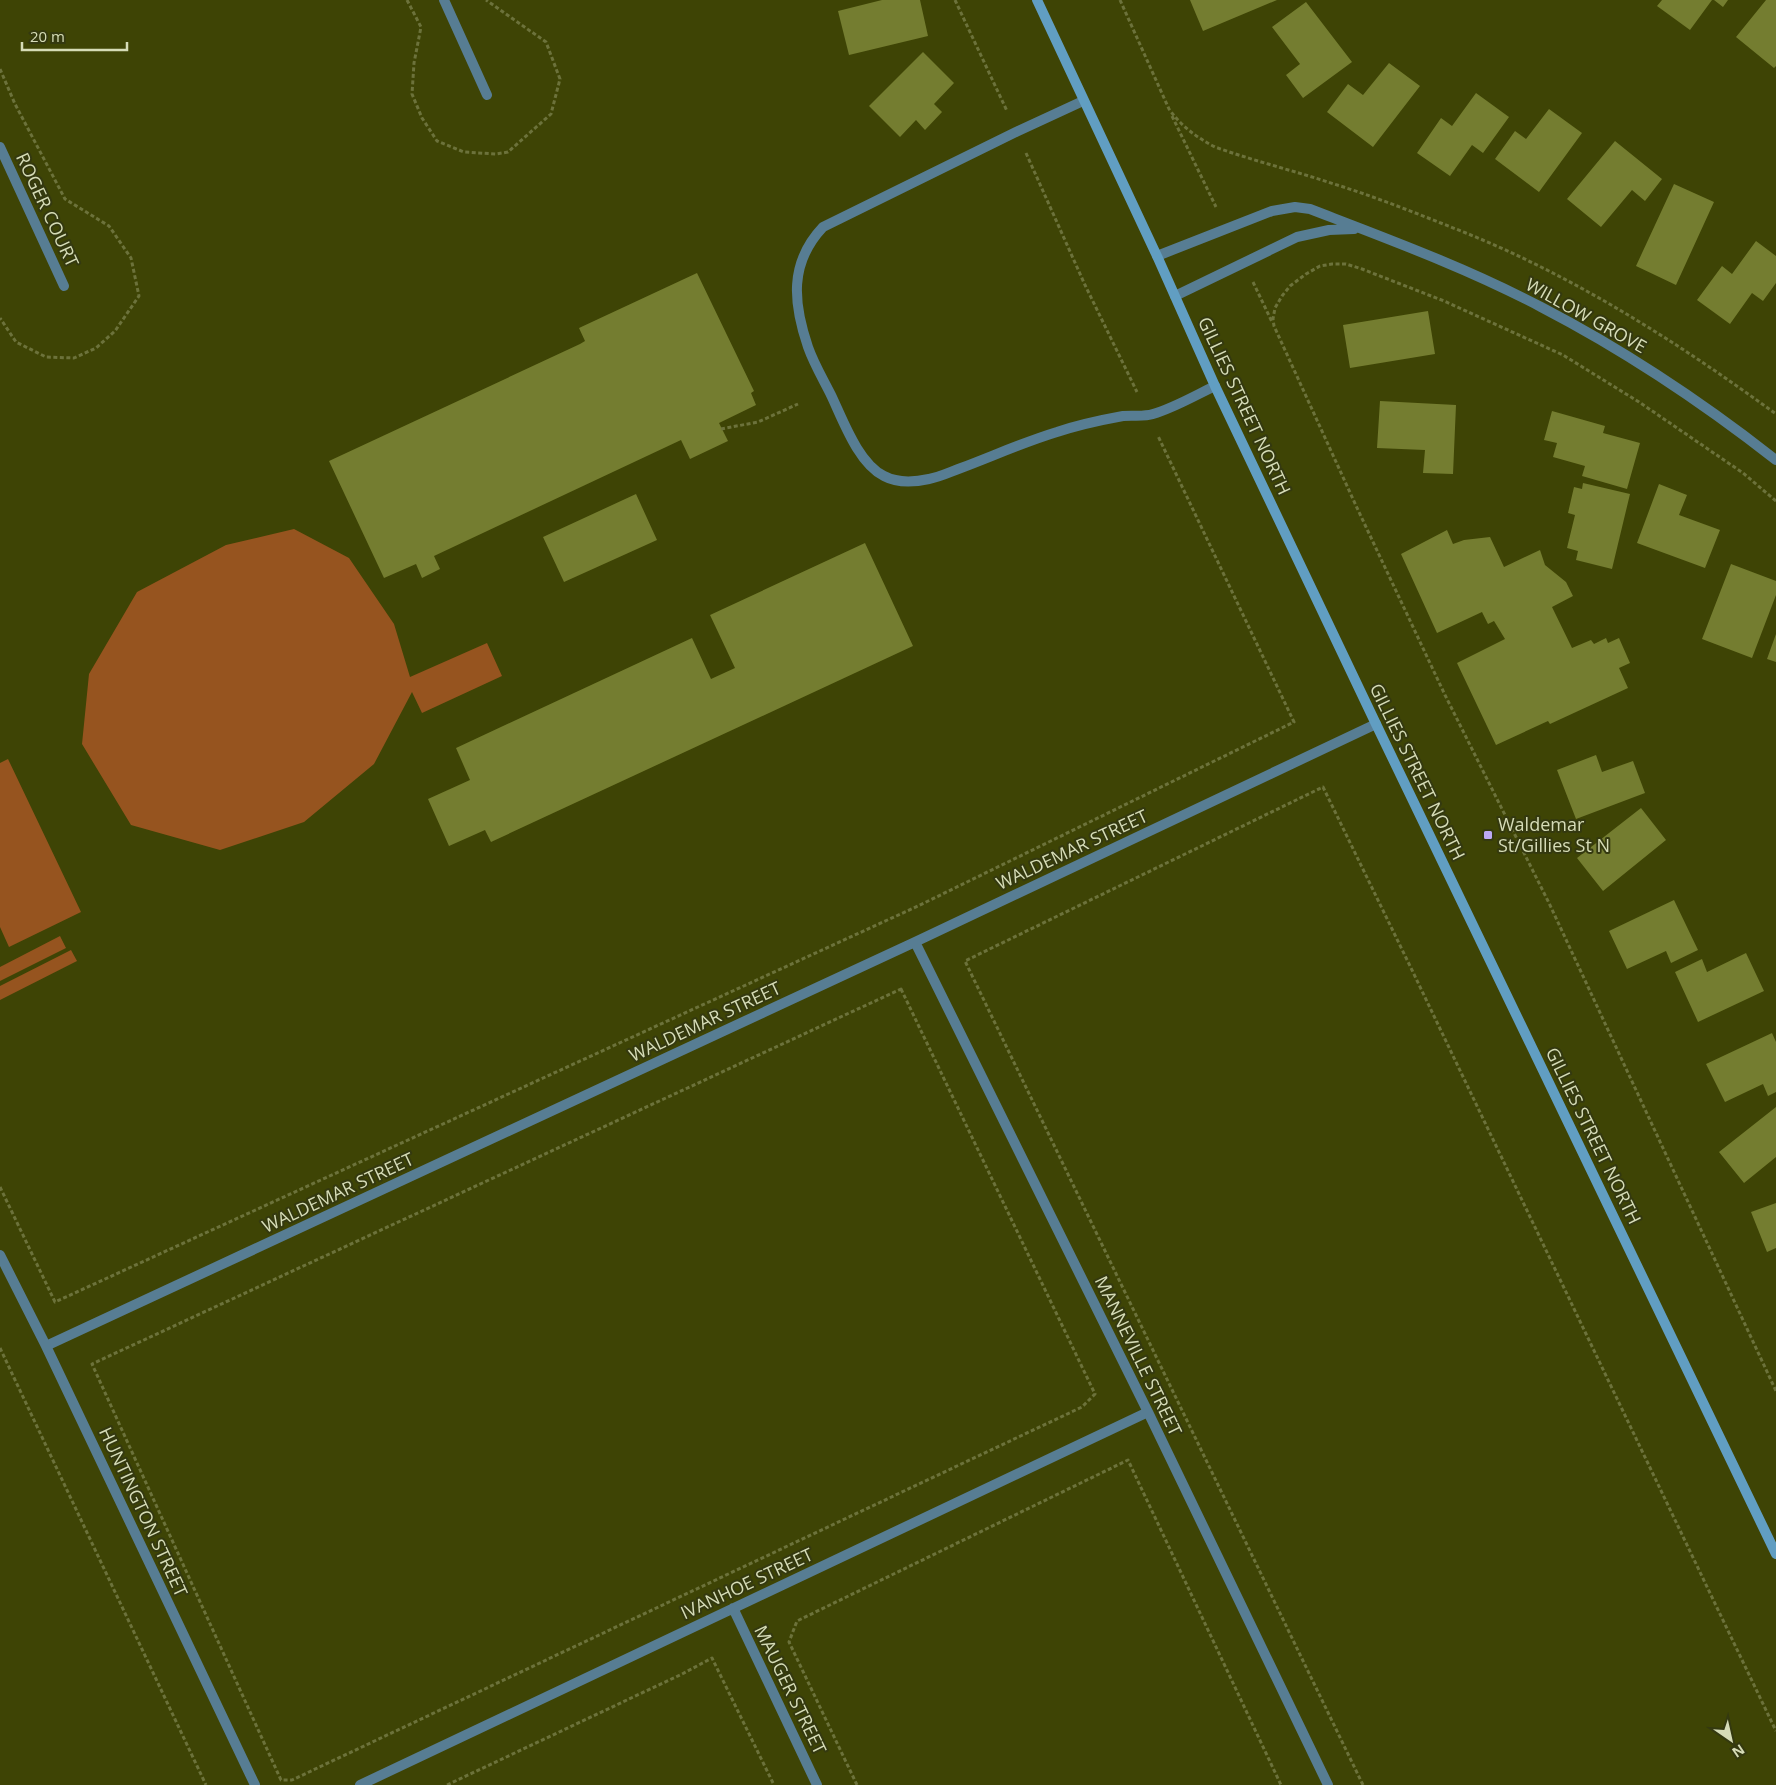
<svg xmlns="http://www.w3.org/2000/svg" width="1776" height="1785" viewBox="0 0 1776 1785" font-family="'Open Sans',sans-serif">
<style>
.green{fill:#96541f}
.building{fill:#747d30}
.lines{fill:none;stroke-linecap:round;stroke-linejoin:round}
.path{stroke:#6c723b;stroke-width:3;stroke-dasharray:4 2.5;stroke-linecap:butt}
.lane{stroke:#577d93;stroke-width:10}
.street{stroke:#577d93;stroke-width:10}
.secondary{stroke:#619ec2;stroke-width:10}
.poi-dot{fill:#bca9f5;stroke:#343910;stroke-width:2}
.labels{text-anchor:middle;stroke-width:4;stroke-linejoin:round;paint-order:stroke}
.street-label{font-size:18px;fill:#d6dcb7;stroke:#343910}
.poi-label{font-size:18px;fill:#d6dcb7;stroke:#343910;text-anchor:start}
</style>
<rect width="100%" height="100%" fill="#3e4405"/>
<path class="green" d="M294,529L349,558L394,624L410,677L487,643L502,676L422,713L412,692L374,764L304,822L220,850L131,825L82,744L89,674L137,592L226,545Z
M8,759L81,912L9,947L0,927V763Z
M60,936L66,948L0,981V967Z
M71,950L77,961L0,1000V986Z"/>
<path class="building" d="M882,0H920L928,36L849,55L838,11Z
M1190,0H1277L1203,31Z
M1662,0H1712L1690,30L1657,6Z
M1714,0H1728L1723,7Z
M1766,0H1776V66L1774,68L1736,37Z
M1306,2L1352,62L1303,98L1286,75L1300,64L1272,27Z
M923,52L954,83L934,104L942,112L925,130L916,120L900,137L869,106Z
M1389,63L1420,86L1373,147L1327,112L1348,84L1363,95Z
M1476,93L1509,117L1483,153L1472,145L1450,176L1417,153L1441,118L1452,126Z
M1549,109L1582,133L1539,192L1495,159L1515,131L1526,139Z
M1615,141L1662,179L1645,201L1632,190L1601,227L1567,199Z
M1674,184L1714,202L1676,285L1636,266Z
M1756,241L1776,256V283L1763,301L1752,293L1730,324L1697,300L1722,266L1732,274Z
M697,273L754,391L751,393L756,405L719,423L728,441L690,459L681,440L434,556L440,569L422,578L416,564L384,578L329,461L580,344L585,341L579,328Z
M1428,311L1435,354L1350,368L1343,325Z
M1380,401L1456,405L1453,474L1423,473L1425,450L1377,448Z
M1552,411L1605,426L1603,433L1640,443L1627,489L1582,476L1585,466L1553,457L1557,443L1544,440Z
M1583,483L1630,494L1612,569L1576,560L1578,551L1567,548L1575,515L1568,513L1574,487L1582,489Z
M1659,484L1687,495L1679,515L1720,530L1705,568L1637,543Z
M636,494L657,540L564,582L543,537Z
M1447,530L1453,544L1464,540L1490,537L1504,567L1540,550L1545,565L1566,582L1573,596L1552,607L1572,648L1591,640L1594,644L1606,638L1608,643L1619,638L1630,663L1619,668L1628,688L1550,724L1548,721L1496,745L1457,663L1505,639L1494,621L1488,624L1482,612L1437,633L1401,554Z
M865,543L913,646L491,842L485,830L449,846L428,799L470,780L456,748L692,638L711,679L735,668L710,615Z
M1731,564L1776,581V595L1752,658L1702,639Z
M1776,634V662L1767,659Z
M1596,755L1602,772L1633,761L1645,793L1576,819L1557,770Z
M1641,808L1666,840L1603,891L1577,858Z
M1674,900L1698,950L1671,963L1666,951L1627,969L1609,931Z
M1746,953L1764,991L1698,1022L1675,972L1702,959L1707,972Z
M1772,1033L1776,1042V1092L1768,1096L1763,1084L1725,1102L1706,1064Z
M1776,1107V1157L1744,1183L1719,1152Z
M1776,1203V1248L1767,1252L1751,1212Z"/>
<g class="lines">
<path class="path" d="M407,0L421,27L414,63L412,94L422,118L437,141L464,152L496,154L508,152L551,114L560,79L546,42L486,0
M955,0L1007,111
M1120,0L1169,109C1181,126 1196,137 1215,147C1254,161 1295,171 1334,184C1379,198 1423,216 1466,233C1577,278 1680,344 1776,414
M0,69L15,104L65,199L109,226L131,258L139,296L115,331L96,348L74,358L46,357L16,342L0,318
M1172,116L1216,207
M1026,153L1085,285L1137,392
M1253,282L1272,322
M721,429L758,422L798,404
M1776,501L1743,473L1639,402L1563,355L1444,301L1362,269L1346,264H1332L1320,266L1306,274L1290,286L1282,296L1275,308L1273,319L1274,326L1358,510L1445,695L1549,903L1776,1391
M901,989L1095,1394L1082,1407L292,1780H281L92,1364Z
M0,1187L55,1302L918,906L1294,722L1158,436
M0,1348L206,1785
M447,1785L682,1674L712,1658L774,1785
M857,1785L789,1642L797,1621L1128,1460L1281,1785
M1363,1785L965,961L1323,787L1411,968L1776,1731"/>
<path class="lane" d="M1083,101L1016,132L823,227C789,263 793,303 808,347C814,364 823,379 831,395C843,420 858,463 884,476C897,483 915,482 929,479C940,477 950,472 961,468C993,456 1024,442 1057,432C1078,425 1101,420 1123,416C1133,415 1144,417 1153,414C1174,408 1196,395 1215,386"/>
<path class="street" d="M444,0L487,95
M0,147L64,286
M1157,256L1272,211L1295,207L1310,209C1388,239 1467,268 1541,307C1624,350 1702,402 1776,460
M1175,296L1297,237L1329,230L1354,229
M915,942L1148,1412L1328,1785
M0,1255L46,1346L255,1785
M46,1346L915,942L1376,724
M733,1608L817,1785
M360,1785L1148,1412"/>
<path class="secondary" d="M1037,0L1157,256L1215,386L1376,724L1776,1554"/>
</g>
<rect class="poi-dot" x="1483" y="830" width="10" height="10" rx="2.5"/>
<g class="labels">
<g class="street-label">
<text transform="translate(47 210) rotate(65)" y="6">ROGER COURT</text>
<text transform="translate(1586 316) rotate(29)" y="6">WILLOW GROVE</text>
<text transform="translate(1244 406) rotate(65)" y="6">GILLIES STREET NORTH</text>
<text transform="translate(1417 772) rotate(64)" y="6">GILLIES STREET NORTH</text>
<text transform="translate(1072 850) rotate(-25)" y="6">WALDEMAR STREET</text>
<text transform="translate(705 1022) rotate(-25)" y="6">WALDEMAR STREET</text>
<text transform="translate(1593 1136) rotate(64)" y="6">GILLIES STREET NORTH</text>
<text transform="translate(338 1193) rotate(-25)" y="6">WALDEMAR STREET</text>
<text transform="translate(1138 1356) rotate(64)" y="6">MANNEVILLE STREET</text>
<text transform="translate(143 1512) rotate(65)" y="6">HUNTINGTON STREET</text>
<text transform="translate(747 1584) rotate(-25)" y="6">IVANHOE STREET</text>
<text transform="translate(790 1690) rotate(64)" y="6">MAUGER STREET</text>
</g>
<g class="poi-label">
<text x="1498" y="831">Waldemar<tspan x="1498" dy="21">St/Gillies St N</tspan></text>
</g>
</g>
<g transform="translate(1731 1740) rotate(146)" stroke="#343910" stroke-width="4" paint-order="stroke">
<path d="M0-4L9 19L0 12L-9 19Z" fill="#d6dcb7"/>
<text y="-8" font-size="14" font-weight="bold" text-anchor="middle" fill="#d6dcb7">N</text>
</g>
<path d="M22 42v8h105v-8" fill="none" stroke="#d6dcb7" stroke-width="2.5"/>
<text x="30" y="42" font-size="15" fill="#d6dcb7" stroke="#343910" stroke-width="4" paint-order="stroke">20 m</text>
</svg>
